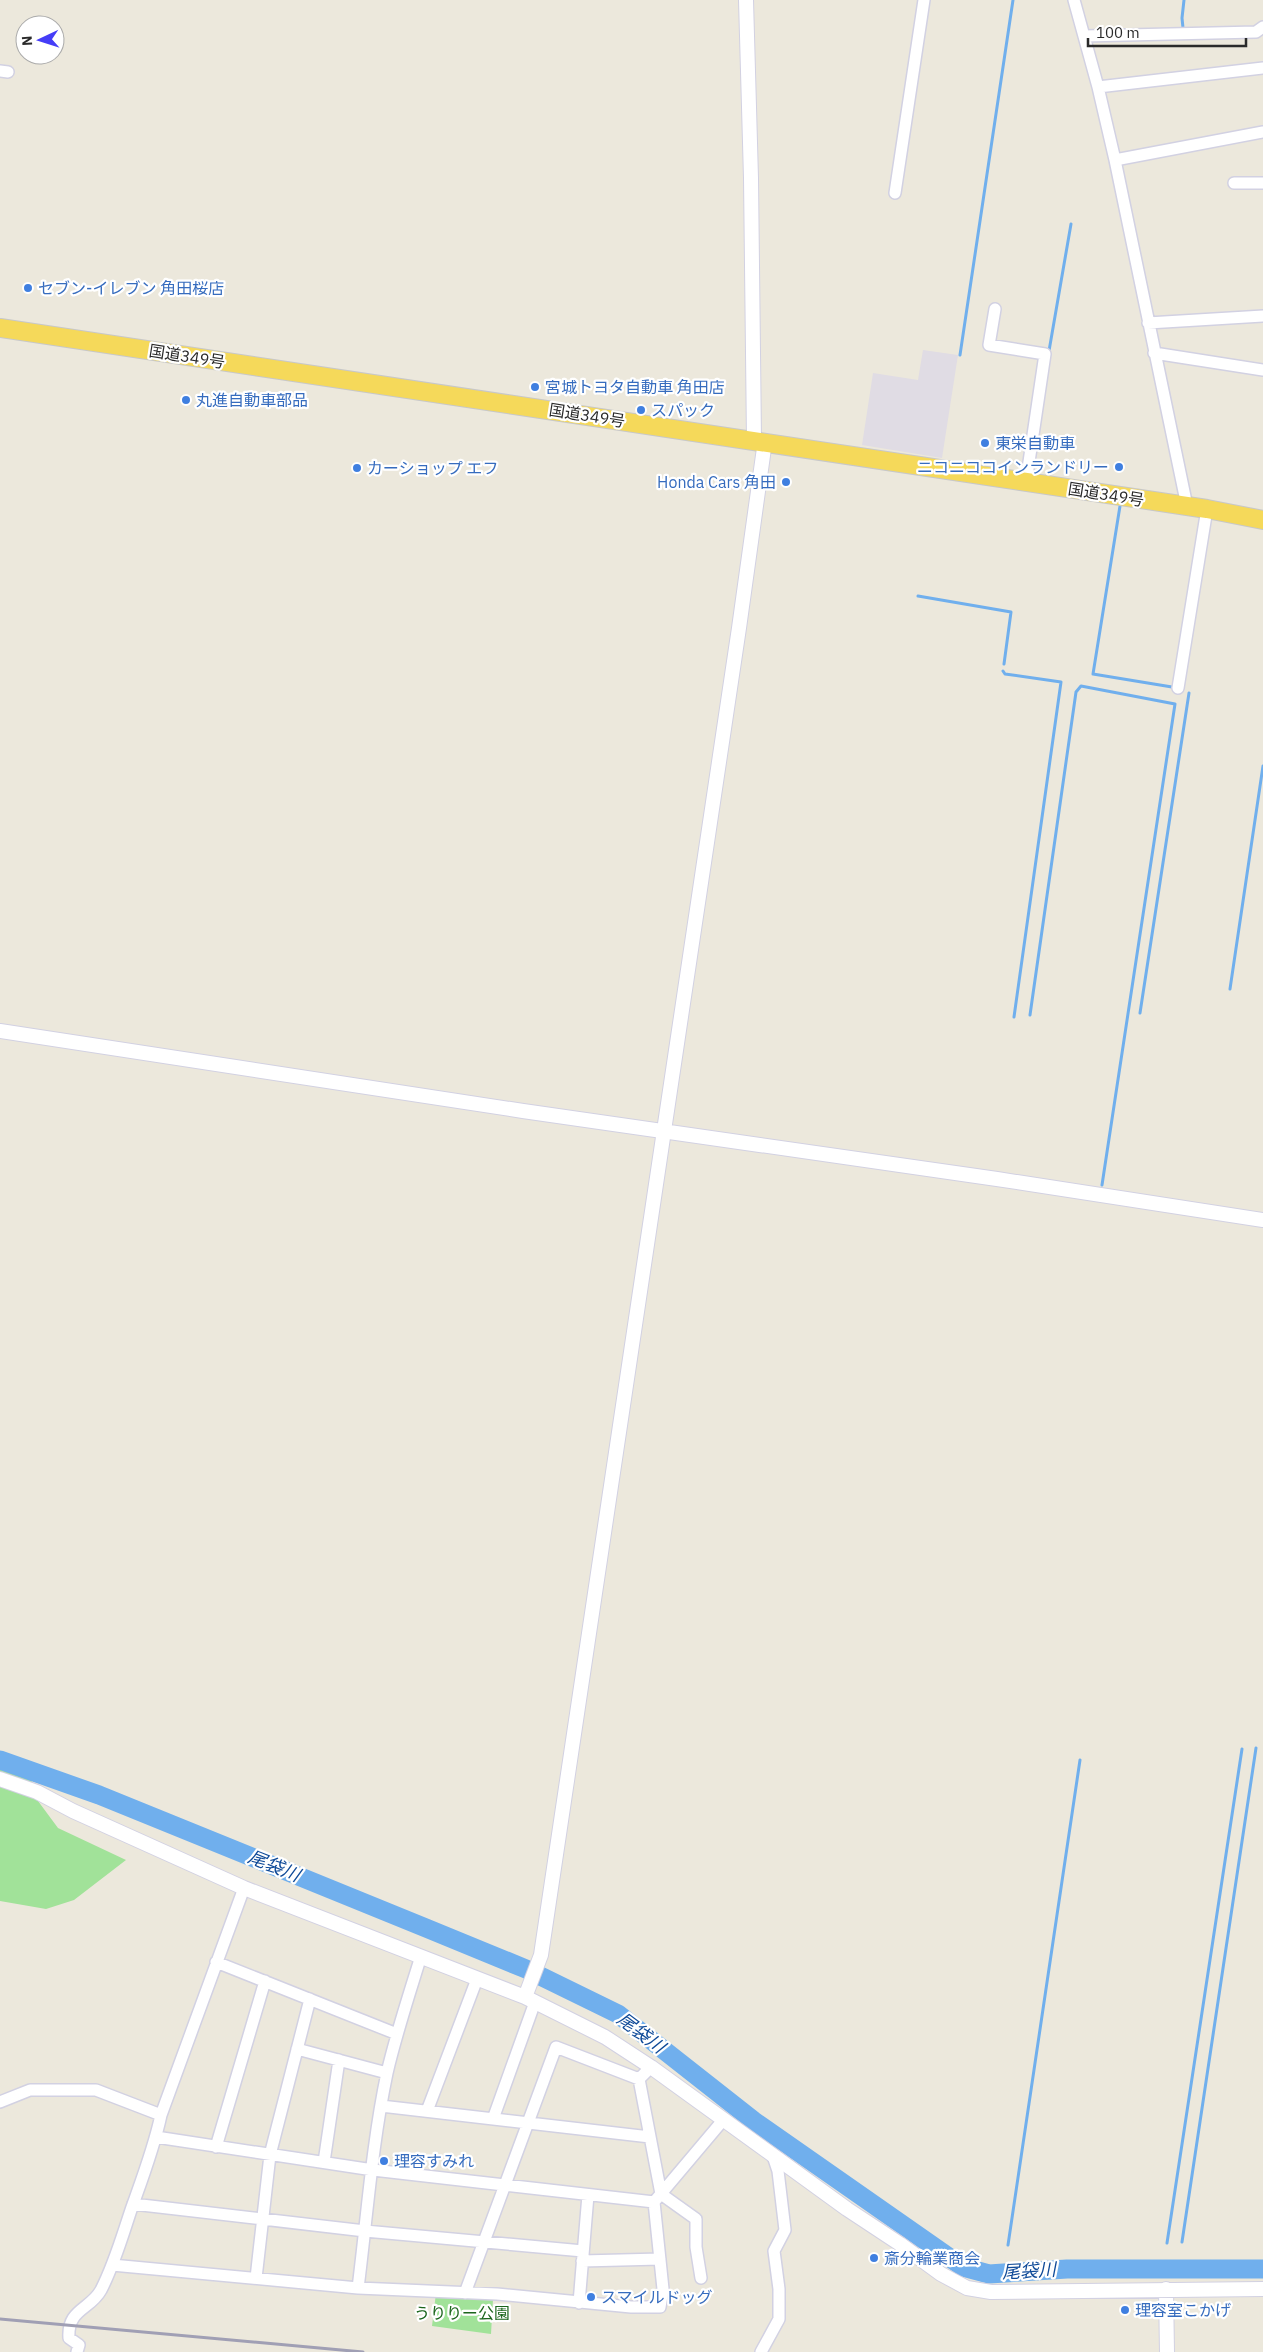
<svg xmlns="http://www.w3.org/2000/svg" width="1263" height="2352" viewBox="0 0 1263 2352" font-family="'IBM Plex Sans','Noto Sans JP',sans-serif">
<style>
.industrial{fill:#e0dce4}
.green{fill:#a1e299}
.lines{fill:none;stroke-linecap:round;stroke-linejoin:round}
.stream{stroke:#70afed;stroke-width:3}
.river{stroke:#70afed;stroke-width:19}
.minor-casing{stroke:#d2d1e2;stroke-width:14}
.tertiary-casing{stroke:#d2d1e2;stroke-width:16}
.trunk-casing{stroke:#c8c8c8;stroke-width:20}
.minor{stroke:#fff;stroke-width:11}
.tertiary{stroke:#fff;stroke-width:14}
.trunk{stroke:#f5d95a;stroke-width:18}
.rail{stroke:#a09fb4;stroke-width:3}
.shop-dot{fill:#3f7fe0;stroke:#fff;stroke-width:2}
.labels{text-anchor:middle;stroke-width:4.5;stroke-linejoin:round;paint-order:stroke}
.shop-label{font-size:16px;fill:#366cbe;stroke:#fff;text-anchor:start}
.street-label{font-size:16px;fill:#2a2a2a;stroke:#fff}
.park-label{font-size:16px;fill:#1b651c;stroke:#fff}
.water-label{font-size:18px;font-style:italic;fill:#0f4a98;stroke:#fff}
</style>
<rect width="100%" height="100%" fill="#ece8dc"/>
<path class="industrial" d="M923,350L958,355L942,458L862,445L873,373L918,380Z"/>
<path class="green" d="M0,1753L13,1756L29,1773L38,1801L58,1828L126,1860L74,1900L46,1909L0,1901Z
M436,2293L493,2299L491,2334L432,2326Z"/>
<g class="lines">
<path class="stream" d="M1183,28L1182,18L1184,0
M1049,351L1071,224
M960,355L1013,0
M1120,506L1093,674L1172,687
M918,596L1011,612L1004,664
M1003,671L1005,674L1061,682L1014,1017
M1230,989L1263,766
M1140,1013L1189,693
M1030,1015L1076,692L1081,686L1175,704L1102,1185
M1182,2242L1256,1748
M1167,2243L1242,1749
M1008,2245L1080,1760"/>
<path class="river" d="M0,1760L99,1795L426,1928L526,1969L618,2014L754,2121L963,2267L989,2274L1067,2269H1263"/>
<g class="minor-casing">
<path id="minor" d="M1074,0L1098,87L1115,160L1187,506
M1084,36L1256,32L1263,27
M0,71L8,72
M1098,87L1263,68
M1115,160L1263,132
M1234,183H1263
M895,193L924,0
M995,309L989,345L1045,354L1026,482
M1148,323L1263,316
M1154,353L1263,370
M1178,688L1207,509
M216,1962L397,2034
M297,2049L387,2073
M651,2067L639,2079L661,2194L696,2219V2247L701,2278
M0,2102L30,2090H96L161,2115
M381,2106L650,2137
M427,2111L477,1979
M493,2119L535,2002
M156,2137L373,2170L654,2202
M216,2147L265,1981
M324,2162L339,2060
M133,2204L365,2231L583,2251
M582,2261L660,2259
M112,2265L358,2288L497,2294L631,2307H660L663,2289L654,2202L724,2119
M256,2278L270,2155L310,1999
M358,2288C367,2217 372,2144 387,2073C396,2034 409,1995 421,1956
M465,2293L556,2047L639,2079
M579,2303L588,2195
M77,2352L79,2345L69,2338C67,2309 90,2310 101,2290C114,2265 122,2237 131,2210C142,2179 154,2148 161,2115L244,1888
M761,2352L779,2319V2289L774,2251L785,2230L778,2171L773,2156"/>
</g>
<g class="tertiary-casing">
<path id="tertiary" d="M746,0L751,178L754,440
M0,1031L523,1111L997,1179L1263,1220
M0,1779L37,1792L73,1811L244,1888L525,1997L605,2037L651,2067L847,2209L900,2244L941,2274L967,2288L991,2292L1263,2289
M525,1997L541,1955L739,628L765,441
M1166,2289L1167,2352"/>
</g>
<g class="trunk-casing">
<path id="trunk" d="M0,328L1207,509L1263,520"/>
</g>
<use href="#minor" class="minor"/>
<use href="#tertiary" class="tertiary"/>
<use href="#trunk" class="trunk"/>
<path class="rail" d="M0,2319L363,2352"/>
</g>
<g class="shop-dot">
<circle cx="28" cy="288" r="5"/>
<circle cx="535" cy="387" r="5"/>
<circle cx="186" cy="400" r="5"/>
<circle cx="641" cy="410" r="5"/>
<circle cx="985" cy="443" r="5"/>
<circle cx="1119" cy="467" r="5"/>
<circle cx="357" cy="468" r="5"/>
<circle cx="786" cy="482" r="5"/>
<circle cx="384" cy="2161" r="5"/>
<circle cx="874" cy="2258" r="5"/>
<circle cx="591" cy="2297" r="5"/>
<circle cx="1125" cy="2310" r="5"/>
</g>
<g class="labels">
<g class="shop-label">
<text x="38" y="294">セブン-イレブン 角田桜店</text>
<text x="545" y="393">宮城トヨタ自動車 角田店</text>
<text x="196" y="406">丸進自動車部品</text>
<text x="651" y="416">スパック</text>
<text x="995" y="449">東栄自動車</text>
<text x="1109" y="473" text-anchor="end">ニコニココインランドリー</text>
<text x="367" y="474">カーショップ エフ</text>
<text x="776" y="488" text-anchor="end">Honda Cars 角田</text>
<text x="394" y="2167">理容すみれ</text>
<text x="884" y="2264">斎分輪業商会</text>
<text x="601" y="2303">スマイルドッグ</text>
<text x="1135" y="2316">理容室こかげ</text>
</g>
<g class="street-label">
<text transform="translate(187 356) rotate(9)" y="6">国道349号</text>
<text transform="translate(587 415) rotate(9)" y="6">国道349号</text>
<text transform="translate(1106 494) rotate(9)" y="6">国道349号</text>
</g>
<g class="park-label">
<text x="462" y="2319">うりりー公園</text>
</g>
<g class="water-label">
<text transform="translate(274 1866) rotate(22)" y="6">尾袋川</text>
<text transform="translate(641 2033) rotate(37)" y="6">尾袋川</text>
<text transform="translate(1029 2271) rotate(-3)" y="6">尾袋川</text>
</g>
</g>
<g transform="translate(40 40) rotate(266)"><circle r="24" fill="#ffffff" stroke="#aaaaaa"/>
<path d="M0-4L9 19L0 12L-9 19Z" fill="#453df7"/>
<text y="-8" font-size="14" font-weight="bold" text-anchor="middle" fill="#2a2a2a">N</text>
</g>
<path d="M1088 38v8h158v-8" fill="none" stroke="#2a2a2a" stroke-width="2.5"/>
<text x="1096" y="38" font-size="15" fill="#2a2a2a" stroke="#ffffff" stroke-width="4" paint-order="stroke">100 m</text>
</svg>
